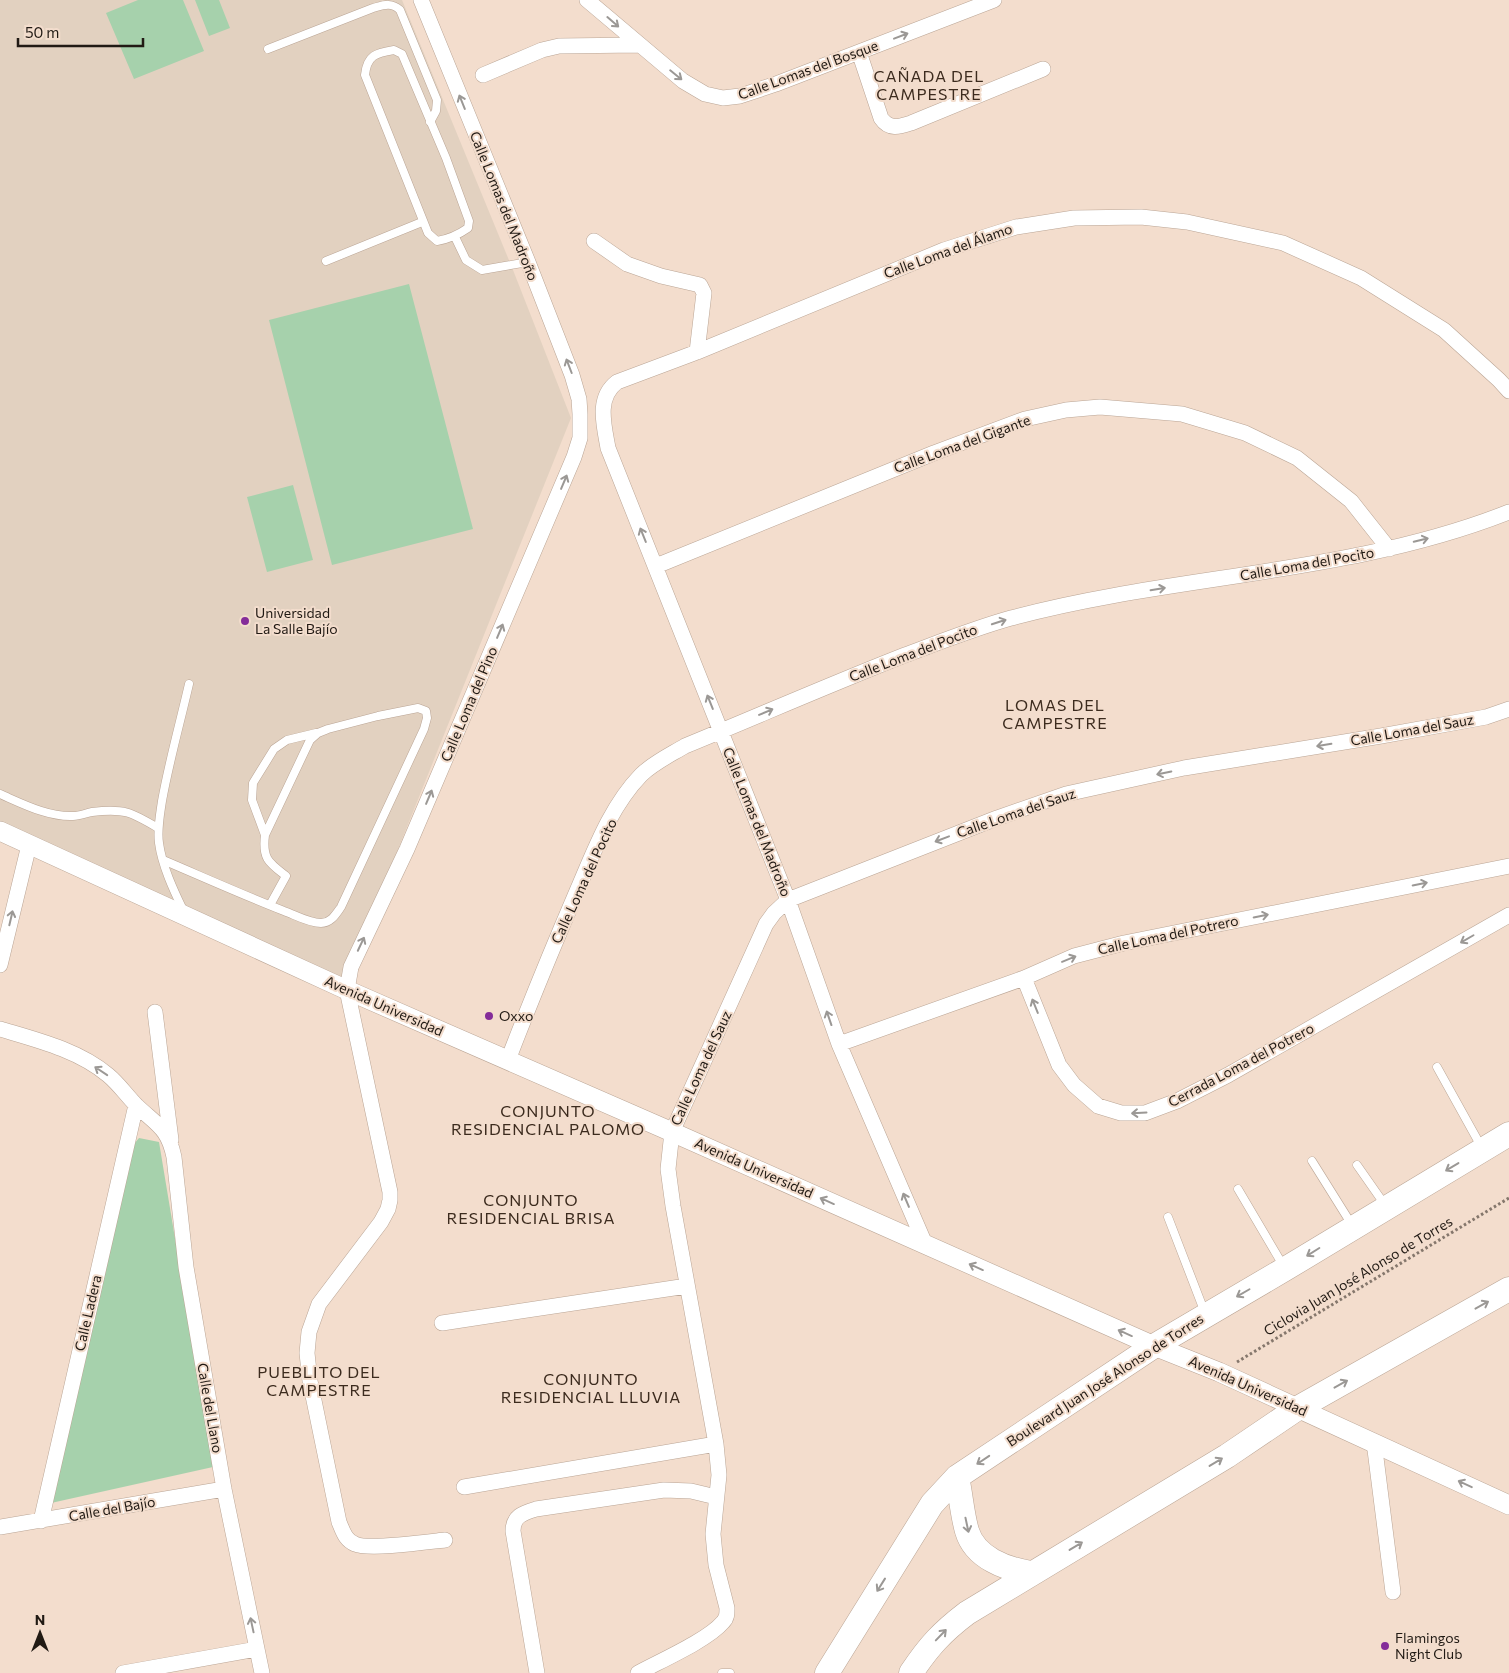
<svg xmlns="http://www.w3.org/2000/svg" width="1509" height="1673" viewBox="0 0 1509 1673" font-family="Commissioner,sans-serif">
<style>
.education{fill:#e2d1c0}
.green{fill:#a6d1ac}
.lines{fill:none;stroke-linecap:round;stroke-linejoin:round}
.service-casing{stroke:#baa595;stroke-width:9}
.minor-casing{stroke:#baa595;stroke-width:16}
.tertiary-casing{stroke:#baa595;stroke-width:20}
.primary-casing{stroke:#baa595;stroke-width:25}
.path{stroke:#85776c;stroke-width:3;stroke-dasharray:2.5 2.5;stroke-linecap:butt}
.service{stroke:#fff;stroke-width:8}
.minor{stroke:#fff;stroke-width:15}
.tertiary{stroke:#fff;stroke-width:19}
.primary{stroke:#fff;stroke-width:24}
.oneway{stroke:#9b9895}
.poi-dot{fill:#842c99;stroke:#f3ddcd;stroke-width:2}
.labels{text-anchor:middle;stroke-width:4;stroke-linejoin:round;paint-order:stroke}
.street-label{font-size:14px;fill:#211a14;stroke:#f3ddcd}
.poi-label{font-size:14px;fill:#211a14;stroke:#f3ddcd;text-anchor:start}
.quarter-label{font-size:16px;letter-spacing:1px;fill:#3c2b1e;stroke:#f3ddcd}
</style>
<rect width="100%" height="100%" fill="#f3ddcd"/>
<path class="education" d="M0,0H402L513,270L571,418L344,984L0,824Z"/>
<path class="green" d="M138,0H183L204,51L134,79L106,13Z
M195,0H219L230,28L209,36Z
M409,284L473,529L332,565L269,320Z
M293,485L313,560L267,572L247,497Z
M139,1138L159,1142L213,1467L51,1503L134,1144Z"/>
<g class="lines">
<g class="service-casing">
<path id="service" d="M268,49L373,8C384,5 391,2 400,10L437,100L436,111L430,122
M394,50L402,54L446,158L469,221L468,228C458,235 449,239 437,241L428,233L365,75C367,55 376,53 394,50Z
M455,237L466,260L482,270L528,262
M326,261L422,222
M0,794C23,804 48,817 73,816C80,816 86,813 92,812C124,808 131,812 158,828
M265,835L252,800L253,783L274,749L287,740L316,733
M163,860C203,877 243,895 284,911C295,915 309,923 321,923C331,923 336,914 341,907L424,729L427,718L426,711L418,708L378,716L328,729L318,733L310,740L265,835C262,859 269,863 286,876L270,905
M184,912C174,891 162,866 159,843C157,829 160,815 162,801C169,762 180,723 189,684
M1437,1067L1482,1148
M1312,1161L1352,1225
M1357,1165L1385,1205
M1238,1189L1284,1267
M1168,1217L1205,1313
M722,1673H730"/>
</g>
<g class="minor-casing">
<path id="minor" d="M421,0L528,262L572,375L579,399L580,414V438L574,457L407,849L351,967L347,990L390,1192V1200L388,1209L381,1222L319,1304L309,1332L307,1353L310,1381L339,1522C343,1531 345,1540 355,1544C368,1550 427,1542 445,1540
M587,0L683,81L705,94L723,98L740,96L776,84L994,0
M859,52L881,118C889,130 899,127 911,123L1043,69
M483,75L542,50L559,46L638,45
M594,241L627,264L661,276L700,285L704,293L697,352
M656,566L934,453L1025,419L1066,410L1100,407L1182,414L1245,433L1297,458L1351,501L1389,549
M0,965L29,845
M1024,978L1059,1065L1074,1085L1098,1106L1121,1113H1145L1177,1101L1228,1075L1509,915
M155,1012L171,1140
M0,1029C37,1040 78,1050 108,1075C119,1084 127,1096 137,1106C157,1125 168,1128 174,1157L186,1267L224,1489L262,1673
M839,1044L1024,978L1074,956L1124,943L1509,866
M508,1060C530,1003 553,947 577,891C594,852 610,807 641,775C653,763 670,755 685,746C758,716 831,684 905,655C940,642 975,628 1011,618C1174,574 1350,575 1509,512
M925,1244L839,1044L788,900L608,448C604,425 596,398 617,382L697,352L944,250L1016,227L1074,218L1141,217L1187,222L1283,243L1361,278L1444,330L1499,380L1509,391
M442,1323L687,1286
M1374,1442L1393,1592
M464,1487L716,1444
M41,1521L136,1105
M0,1527L224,1489
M123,1673L257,1649
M537,1673L513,1531C513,1516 523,1513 536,1509L664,1490L691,1491L716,1497
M638,1673C660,1661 708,1640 723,1622C727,1618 727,1614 727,1608L716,1565L713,1534L719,1475L716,1444L673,1206L668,1169L672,1132L766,924L774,913L788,900L997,818L1066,794L1184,768L1381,736L1486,717L1509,709"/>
</g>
<g class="tertiary-casing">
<path id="tertiary" d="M0,831L347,990L672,1132L1154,1346L1219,1372L1509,1505"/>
</g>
<g class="primary-casing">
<path id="primary" d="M957,1477C961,1495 962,1514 967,1531C975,1558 1006,1569 1031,1573
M827,1673L932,1504L957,1477L1154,1346L1285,1269L1509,1134
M911,1673C929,1646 942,1632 967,1613L1227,1456L1298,1408L1509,1289"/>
</g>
<path class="path" d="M1237,1362L1509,1198"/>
<use href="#service" class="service"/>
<use href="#minor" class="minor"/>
<use href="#tertiary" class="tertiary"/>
<use href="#primary" class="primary"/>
</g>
<defs><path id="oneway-shaft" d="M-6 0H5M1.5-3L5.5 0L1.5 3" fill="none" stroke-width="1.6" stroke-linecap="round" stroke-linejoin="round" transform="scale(1.25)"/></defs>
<g class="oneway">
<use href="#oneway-shaft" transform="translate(613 22) rotate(41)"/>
<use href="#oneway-shaft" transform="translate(901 36) rotate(-21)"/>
<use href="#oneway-shaft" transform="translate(676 75) rotate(39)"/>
<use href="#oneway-shaft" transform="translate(462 102) rotate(-112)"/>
<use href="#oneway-shaft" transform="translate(569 366) rotate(-111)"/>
<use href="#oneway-shaft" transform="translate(564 482) rotate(-67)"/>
<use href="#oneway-shaft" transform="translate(643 535) rotate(-112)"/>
<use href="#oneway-shaft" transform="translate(1421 540) rotate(-14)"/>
<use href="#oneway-shaft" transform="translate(1158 589) rotate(-9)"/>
<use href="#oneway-shaft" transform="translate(999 622) rotate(-18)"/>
<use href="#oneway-shaft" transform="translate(500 631) rotate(-67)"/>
<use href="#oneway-shaft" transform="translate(710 702) rotate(-112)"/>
<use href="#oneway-shaft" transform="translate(766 712) rotate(-23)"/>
<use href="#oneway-shaft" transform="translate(1324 745) rotate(171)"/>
<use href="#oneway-shaft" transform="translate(1164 773) rotate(168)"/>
<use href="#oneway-shaft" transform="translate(429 797) rotate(-67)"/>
<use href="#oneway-shaft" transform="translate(942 839) rotate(159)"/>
<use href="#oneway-shaft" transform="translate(1420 884) rotate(-11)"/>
<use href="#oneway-shaft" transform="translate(1261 916) rotate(-11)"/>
<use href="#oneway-shaft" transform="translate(11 918) rotate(-77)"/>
<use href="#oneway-shaft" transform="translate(1467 939) rotate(150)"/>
<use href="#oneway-shaft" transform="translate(361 944) rotate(-65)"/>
<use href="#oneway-shaft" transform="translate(1069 959) rotate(-22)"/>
<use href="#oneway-shaft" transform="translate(1035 1006) rotate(-112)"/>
<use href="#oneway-shaft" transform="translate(829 1018) rotate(-109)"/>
<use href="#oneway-shaft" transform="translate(101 1071) rotate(-146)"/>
<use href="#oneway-shaft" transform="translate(1139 1113) rotate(177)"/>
<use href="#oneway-shaft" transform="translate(1452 1167) rotate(149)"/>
<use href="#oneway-shaft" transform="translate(906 1200) rotate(-113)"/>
<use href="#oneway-shaft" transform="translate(827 1201) rotate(-156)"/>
<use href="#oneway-shaft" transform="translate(1313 1252) rotate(148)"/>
<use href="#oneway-shaft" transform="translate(976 1267) rotate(-156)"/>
<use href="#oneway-shaft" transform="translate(1243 1293) rotate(150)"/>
<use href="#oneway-shaft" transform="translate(1482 1305) rotate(-29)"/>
<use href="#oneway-shaft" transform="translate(1125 1333) rotate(-156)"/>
<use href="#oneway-shaft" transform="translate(1341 1384) rotate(-29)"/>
<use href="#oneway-shaft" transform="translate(983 1460) rotate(146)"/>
<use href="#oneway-shaft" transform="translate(1216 1462) rotate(-31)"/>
<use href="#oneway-shaft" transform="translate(1465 1484) rotate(-155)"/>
<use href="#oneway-shaft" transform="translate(967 1525) rotate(78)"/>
<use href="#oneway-shaft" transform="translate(1076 1546) rotate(-31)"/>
<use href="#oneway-shaft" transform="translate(881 1585) rotate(122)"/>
<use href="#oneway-shaft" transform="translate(252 1625) rotate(-102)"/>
<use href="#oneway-shaft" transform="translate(941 1635) rotate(-46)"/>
</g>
<g class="poi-dot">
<circle cx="245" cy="621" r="5"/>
<circle cx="489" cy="1016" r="5"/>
<circle cx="1385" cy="1646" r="5"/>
</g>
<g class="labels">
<g class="street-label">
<text transform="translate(808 70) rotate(-20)" y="5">Calle Lomas del Bosque</text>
<text transform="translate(504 206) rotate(68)" y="5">Calle Lomas del Madroño</text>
<text transform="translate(948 251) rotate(-20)" y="5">Calle Loma del Álamo</text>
<text transform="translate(962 444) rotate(-20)" y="5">Calle Loma del Gigante</text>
<text transform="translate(1307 564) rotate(-10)" y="5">Calle Loma del Pocito</text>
<text transform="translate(913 653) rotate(-21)" y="5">Calle Loma del Pocito</text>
<text transform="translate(469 704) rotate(-67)" y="5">Calle Loma del Pino</text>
<text transform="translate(1412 730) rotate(-10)" y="5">Calle Loma del Sauz</text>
<text transform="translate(1016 813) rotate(-19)" y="5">Calle Loma del Sauz</text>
<text transform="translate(757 822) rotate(68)" y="5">Calle Lomas del Madroño</text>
<text transform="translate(584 881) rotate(-65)" y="5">Calle Loma del Pocito</text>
<text transform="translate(1168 935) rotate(-12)" y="5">Calle Loma del Potrero</text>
<text transform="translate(384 1006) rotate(24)" y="5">Avenida Universidad</text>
<text transform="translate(1241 1065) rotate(-28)" y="5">Cerrada Loma del Potrero</text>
<text transform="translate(701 1068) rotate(-65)" y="5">Calle Loma del Sauz</text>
<text transform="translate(754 1168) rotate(24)" y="5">Avenida Universidad</text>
<text transform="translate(1358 1276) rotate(-31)" y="5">Ciclovia Juan José Alonso de Torres</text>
<text transform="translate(88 1313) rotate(-77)" y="5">Calle Ladera</text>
<text transform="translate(1105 1380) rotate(-33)" y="5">Boulevard Juan José Alonso de Torres</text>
<text transform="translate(1248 1386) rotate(24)" y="5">Avenida Universidad</text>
<text transform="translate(210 1408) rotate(80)" y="5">Calle del Llano</text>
<text transform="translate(112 1509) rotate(-10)" y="5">Calle del Bajío</text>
</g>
<g class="poi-label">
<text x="255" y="618">Universidad<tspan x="255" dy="16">La Salle Bajío</tspan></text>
<text x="499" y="1021">Oxxo</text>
<text x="1395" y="1643">Flamingos<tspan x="1395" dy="16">Night Club</tspan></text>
</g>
<g class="quarter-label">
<text x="929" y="82">CAÑADA DEL<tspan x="929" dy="18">CAMPESTRE</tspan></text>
<text x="1055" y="711">LOMAS DEL<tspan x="1055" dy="18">CAMPESTRE</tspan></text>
<text x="548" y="1117">CONJUNTO<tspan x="548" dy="18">RESIDENCIAL PALOMO</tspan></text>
<text x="531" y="1206">CONJUNTO<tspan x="531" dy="18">RESIDENCIAL BRISA</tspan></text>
<text x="319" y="1378">PUEBLITO DEL<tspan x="319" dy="18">CAMPESTRE</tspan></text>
<text x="591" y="1385">CONJUNTO<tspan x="591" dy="18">RESIDENCIAL LLUVIA</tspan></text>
</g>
</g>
<g transform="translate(40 1633)" stroke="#f3ddcd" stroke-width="4" paint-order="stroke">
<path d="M0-4L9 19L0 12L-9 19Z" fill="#211a14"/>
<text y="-8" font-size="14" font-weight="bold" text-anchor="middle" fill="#211a14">N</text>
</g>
<path d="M18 38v8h125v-8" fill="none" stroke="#211a14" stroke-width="2.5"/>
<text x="25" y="38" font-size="15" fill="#211a14" stroke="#f3ddcd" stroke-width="4" paint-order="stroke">50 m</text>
</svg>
